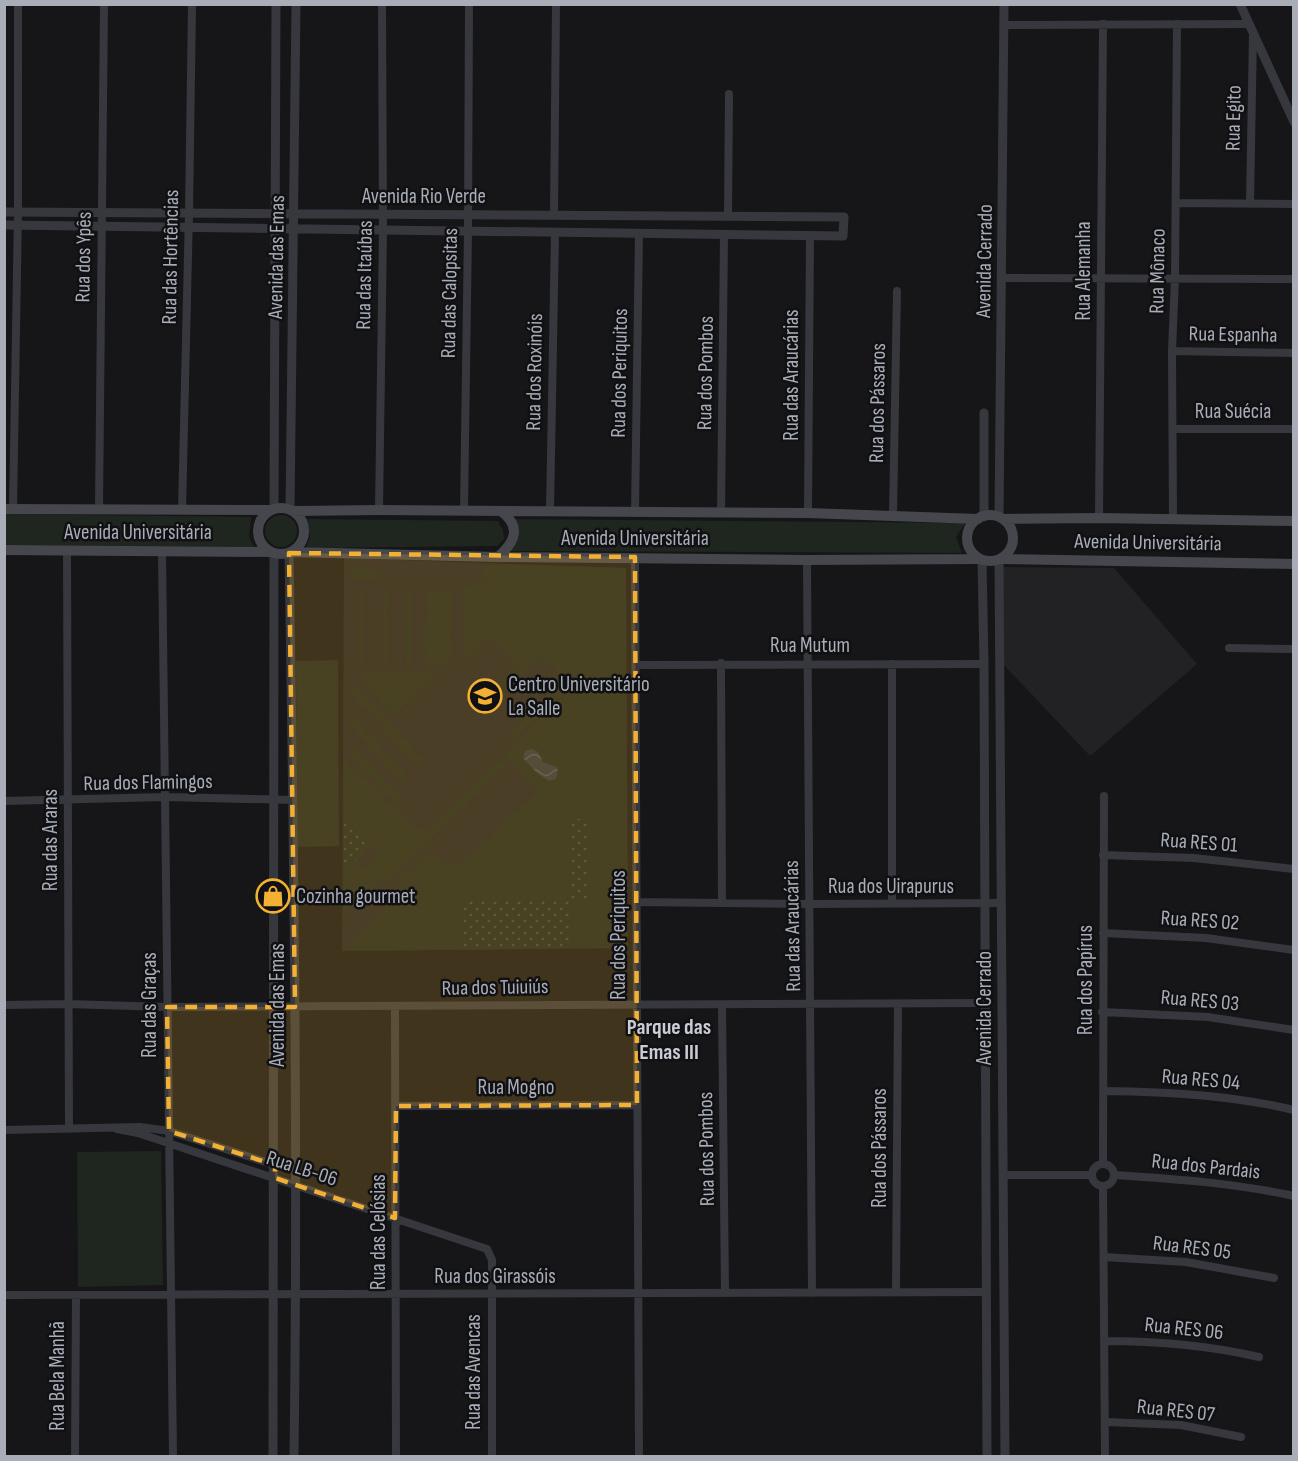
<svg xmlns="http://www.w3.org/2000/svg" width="1298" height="1461" viewBox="0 0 1298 1461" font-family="'Sofia Sans Condensed',sans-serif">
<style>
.built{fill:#222225}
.green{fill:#1e261f}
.garden{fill:url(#garden-dots)}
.water{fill:url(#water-waves)}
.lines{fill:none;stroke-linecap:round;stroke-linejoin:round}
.minor{stroke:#37383d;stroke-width:8}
.tertiary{stroke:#37383d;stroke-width:9}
.secondary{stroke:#45474d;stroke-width:10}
.marked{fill:#f2b134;fill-opacity:0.2;stroke:#f2b134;stroke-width:4.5;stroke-dasharray:12 8;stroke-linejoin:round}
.labels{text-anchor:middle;stroke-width:5;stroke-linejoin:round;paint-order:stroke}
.street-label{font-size:21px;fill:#a8adb8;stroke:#111113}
.poi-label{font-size:21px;fill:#a8adb8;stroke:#111113;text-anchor:start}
.neighbourhood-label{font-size:22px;font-weight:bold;fill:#c9ccd4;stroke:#111113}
</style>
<defs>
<pattern id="garden-dots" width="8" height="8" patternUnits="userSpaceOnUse" patternTransform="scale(1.5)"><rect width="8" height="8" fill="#1e261f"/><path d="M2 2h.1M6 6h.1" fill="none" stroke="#3c433d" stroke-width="1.8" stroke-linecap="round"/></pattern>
<pattern id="water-waves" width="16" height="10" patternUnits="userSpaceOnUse" patternTransform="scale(1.5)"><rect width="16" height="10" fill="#2c353c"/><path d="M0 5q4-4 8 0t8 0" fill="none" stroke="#485056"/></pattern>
</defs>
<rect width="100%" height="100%" fill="#161618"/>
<path class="built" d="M344,558L626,568L628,948L342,951Z
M1002,567L1114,568L1197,664L1090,756L1002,663Z"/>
<path class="green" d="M5,514L251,517L249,537L254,547L5,545Z
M265 531a16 16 0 1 1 32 0a16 16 0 1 1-32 0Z
M306,519L498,521L503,530L504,539L497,546L306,548L310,538Z
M513,519L965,523L956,537L962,553L510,551Z
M490,564L626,568L628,948L342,951L401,892L394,884L430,850L444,864L448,860L457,868L537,790L503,755L565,694L563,692L516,738L510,732L562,679L553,669L554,667L551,664L548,666L540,657L491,705L485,699L518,666L490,637L470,658L466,657L464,654L462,590L472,582H488L482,576L483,567Z
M351,568L380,570V580H351Z
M360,590H364L363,668H359Z
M384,590H388L387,665H382Z
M427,590H453L451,658L445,664L433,666L425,660Z
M407,591H413L411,668H405Z
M338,660L339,846L297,847L296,661Z
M445,667L395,716L355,674H415Z
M357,688L424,759L417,766L351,694Z
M352,717L408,776L407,781L401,782L351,727L350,720Z
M352,747L402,799L401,803L396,805L352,759Z
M343,758L415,828L424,830L431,827L501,759L507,766L388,882L383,877L345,914L344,918V869L355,864L362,870L381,850L374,843L370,846L344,821Z
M161,1151L163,1285L78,1287L77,1152Z"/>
<path class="garden" d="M572,819H590V899H571V948L461,949V899L571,898Z
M344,821L370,846L352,865L344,867Z"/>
<path class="water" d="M532,749L538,752L543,762L557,767L558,771L556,779L549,781L537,773L523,758L525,751Z"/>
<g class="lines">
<path class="minor" d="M1004,25L1248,24
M1176,203L1294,204
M1250,204L1253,33
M554,215L556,4
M728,216L729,94
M1002,278L1294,279
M1172,351L1294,353
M1173,429H1294
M13,509L18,212V4
M99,509L104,4
M182,510L189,213L192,4
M379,510L383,230L382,4
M464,511L468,231L469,4
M550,511L555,233
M635,512L639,234
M721,513L724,235
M808,513L810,236
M893,515L897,291
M1099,518L1103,24
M1173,519L1172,351L1175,279L1177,24
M67,551L69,1129
M162,552L173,1456
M635,557L639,1456
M807,560L812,1293
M1229,648L1294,649
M721,663L722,902
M636,665L984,664
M4,801L166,797L293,800
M1103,855L1194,858L1294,869
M637,902L808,904L1001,903
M892,903V664
M1103,933L1206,938L1294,950
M4,1005L68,1004L167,1007L985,1003
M722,1005L725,1293
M395,1006L396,1456
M1102,1012L1208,1017L1294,1030
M1104,1091C1168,1092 1231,1095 1294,1110
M396,1106L637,1105
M117,1129L138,1133L487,1249L492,1260V1456
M4,1130L140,1127L169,1131L275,1165
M1092 1175a11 11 0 1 1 22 0a11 11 0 1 1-22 0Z
M1103,1164L1104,796
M1003,1175H1092
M1115,1175C1175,1179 1234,1183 1294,1196
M1103,1186L1105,1456
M1104,1257L1186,1262L1274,1278
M896,1293L898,1004
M4,1295L986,1292
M1104,1341C1157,1341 1207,1345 1259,1357
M1106,1422L1181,1425L1241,1437
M75,1456L76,1295"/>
<path class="tertiary" d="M1240,4L1294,122
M4,212L844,217L843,236L4,225
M274,509L276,4
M290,510L296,4
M984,517V413
M999,517L1004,4
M289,553C294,854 298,1155 294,1456
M982,560L984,664L987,1456
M999,560L1005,1456
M273,1456L274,553"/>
<path class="secondary" d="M258 531a23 23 0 1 1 46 0a23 23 0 1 1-46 0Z
M4,509L270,510
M293,511L379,510L808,513L978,519
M967 538a23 23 0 1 1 46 0a23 23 0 1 1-46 0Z
M1003,519L1099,518L1294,521
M4,550L271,552
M291,552L498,557L807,560L979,559
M498,557C515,542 522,527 501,511
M1001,559L1294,564"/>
</g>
<path class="marked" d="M289,553L635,557L637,1105L396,1106L395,1218L275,1178V1165L169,1131L167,1007H295Z"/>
<defs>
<g id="university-ring" transform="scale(1.725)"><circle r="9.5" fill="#111113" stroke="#f2b134" stroke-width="1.5"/><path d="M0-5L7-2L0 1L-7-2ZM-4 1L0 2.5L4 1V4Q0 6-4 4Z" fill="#f2b134"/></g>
<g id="shop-ring" transform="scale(1.725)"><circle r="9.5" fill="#111113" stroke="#f2b134" stroke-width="1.5"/><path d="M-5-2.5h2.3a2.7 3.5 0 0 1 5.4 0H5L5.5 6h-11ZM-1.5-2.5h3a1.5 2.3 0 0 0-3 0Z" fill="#f2b134"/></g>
</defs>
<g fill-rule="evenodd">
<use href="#university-ring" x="485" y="696"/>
<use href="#shop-ring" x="273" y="896"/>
</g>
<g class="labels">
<g class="street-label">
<text transform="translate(1233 118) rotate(-89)" y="7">Rua Egito</text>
<text x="424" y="203">Avenida Rio Verde</text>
<text transform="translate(83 257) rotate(-89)" y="7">Rua dos Ypês</text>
<text transform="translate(170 257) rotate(-89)" y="7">Rua das Hortências</text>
<text transform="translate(276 257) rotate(-89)" y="7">Avenida das Emas</text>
<text transform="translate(984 261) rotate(-89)" y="7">Avenida Cerrado</text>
<text transform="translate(1083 271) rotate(-90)" y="7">Rua Alemanha</text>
<text transform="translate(1157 271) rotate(-89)" y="7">Rua Mônaco</text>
<text transform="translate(364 275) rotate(-89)" y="7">Rua das Itaúbas</text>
<text transform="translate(449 293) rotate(-89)" y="7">Rua das Calopsitas</text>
<text transform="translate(1233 334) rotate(1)" y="7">Rua Espanha</text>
<text transform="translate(534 372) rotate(-89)" y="7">Rua dos Roxinóis</text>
<text transform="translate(619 373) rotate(-89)" y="7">Rua dos Periquitos</text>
<text transform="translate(705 373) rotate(-89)" y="7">Rua dos Pombos</text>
<text transform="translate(791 375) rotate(-90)" y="7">Rua das Araucárias</text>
<text transform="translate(877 403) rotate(-89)" y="7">Rua dos Pássaros</text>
<text x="1233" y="418">Rua Suécia</text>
<text x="138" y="539">Avenida Universitária</text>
<text x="635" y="545">Avenida Universitária</text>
<text transform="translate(1148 542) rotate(1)" y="7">Avenida Universitária</text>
<text x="810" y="652">Rua Mutum</text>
<text transform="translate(148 782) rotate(-1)" y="7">Rua dos Flamingos</text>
<text transform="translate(50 840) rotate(-90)" y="7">Rua das Araras</text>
<text transform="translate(1199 842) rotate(4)" y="7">Rua RES 01</text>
<text x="891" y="893">Rua dos Uirapurus</text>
<text transform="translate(1200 920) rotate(4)" y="7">Rua RES 02</text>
<text transform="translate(792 926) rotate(-91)" y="7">Rua das Araucárias</text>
<text transform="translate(618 935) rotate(-90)" y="7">Rua dos Periquitos</text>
<text transform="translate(1085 980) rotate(-90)" y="7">Rua dos Papírus</text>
<text transform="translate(495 987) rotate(-1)" y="7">Rua dos Tuiuiús</text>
<text transform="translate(1200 1000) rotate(5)" y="7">Rua RES 03</text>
<text transform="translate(149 1005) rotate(-90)" y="7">Rua das Graças</text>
<text transform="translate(277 1005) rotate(-90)" y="7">Avenida das Emas</text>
<text transform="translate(984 1008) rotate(-90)" y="7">Avenida Cerrado</text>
<text transform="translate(1201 1079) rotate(5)" y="7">Rua RES 04</text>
<text x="516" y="1094">Rua Mogno</text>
<text transform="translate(879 1148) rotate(-90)" y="7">Rua dos Pássaros</text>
<text transform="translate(706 1149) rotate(-91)" y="7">Rua dos Pombos</text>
<text transform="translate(1206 1166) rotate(6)" y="7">Rua dos Pardais</text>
<text transform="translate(302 1168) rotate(18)" y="7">Rua LB-06</text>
<text transform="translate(378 1232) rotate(-90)" y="7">Rua das Celósias</text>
<text transform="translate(1192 1247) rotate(7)" y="7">Rua RES 05</text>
<text x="495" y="1283">Rua dos Girassóis</text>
<text transform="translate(1184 1328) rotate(6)" y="7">Rua RES 06</text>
<text transform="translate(473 1372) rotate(-90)" y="7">Rua das Avencas</text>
<text transform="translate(57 1376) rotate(-90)" y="7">Rua Bela Manhã</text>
<text transform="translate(1176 1410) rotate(6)" y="7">Rua RES 07</text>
</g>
<g class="poi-label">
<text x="508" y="691">Centro Universitário<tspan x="508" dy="24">La Salle</tspan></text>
<text x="296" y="903">Cozinha gourmet</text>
</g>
<g class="neighbourhood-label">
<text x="669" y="1034">Parque das<tspan x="669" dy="25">Emas III</tspan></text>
</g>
</g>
<rect width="1298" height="1461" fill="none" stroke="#a8adb8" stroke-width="12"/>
</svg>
